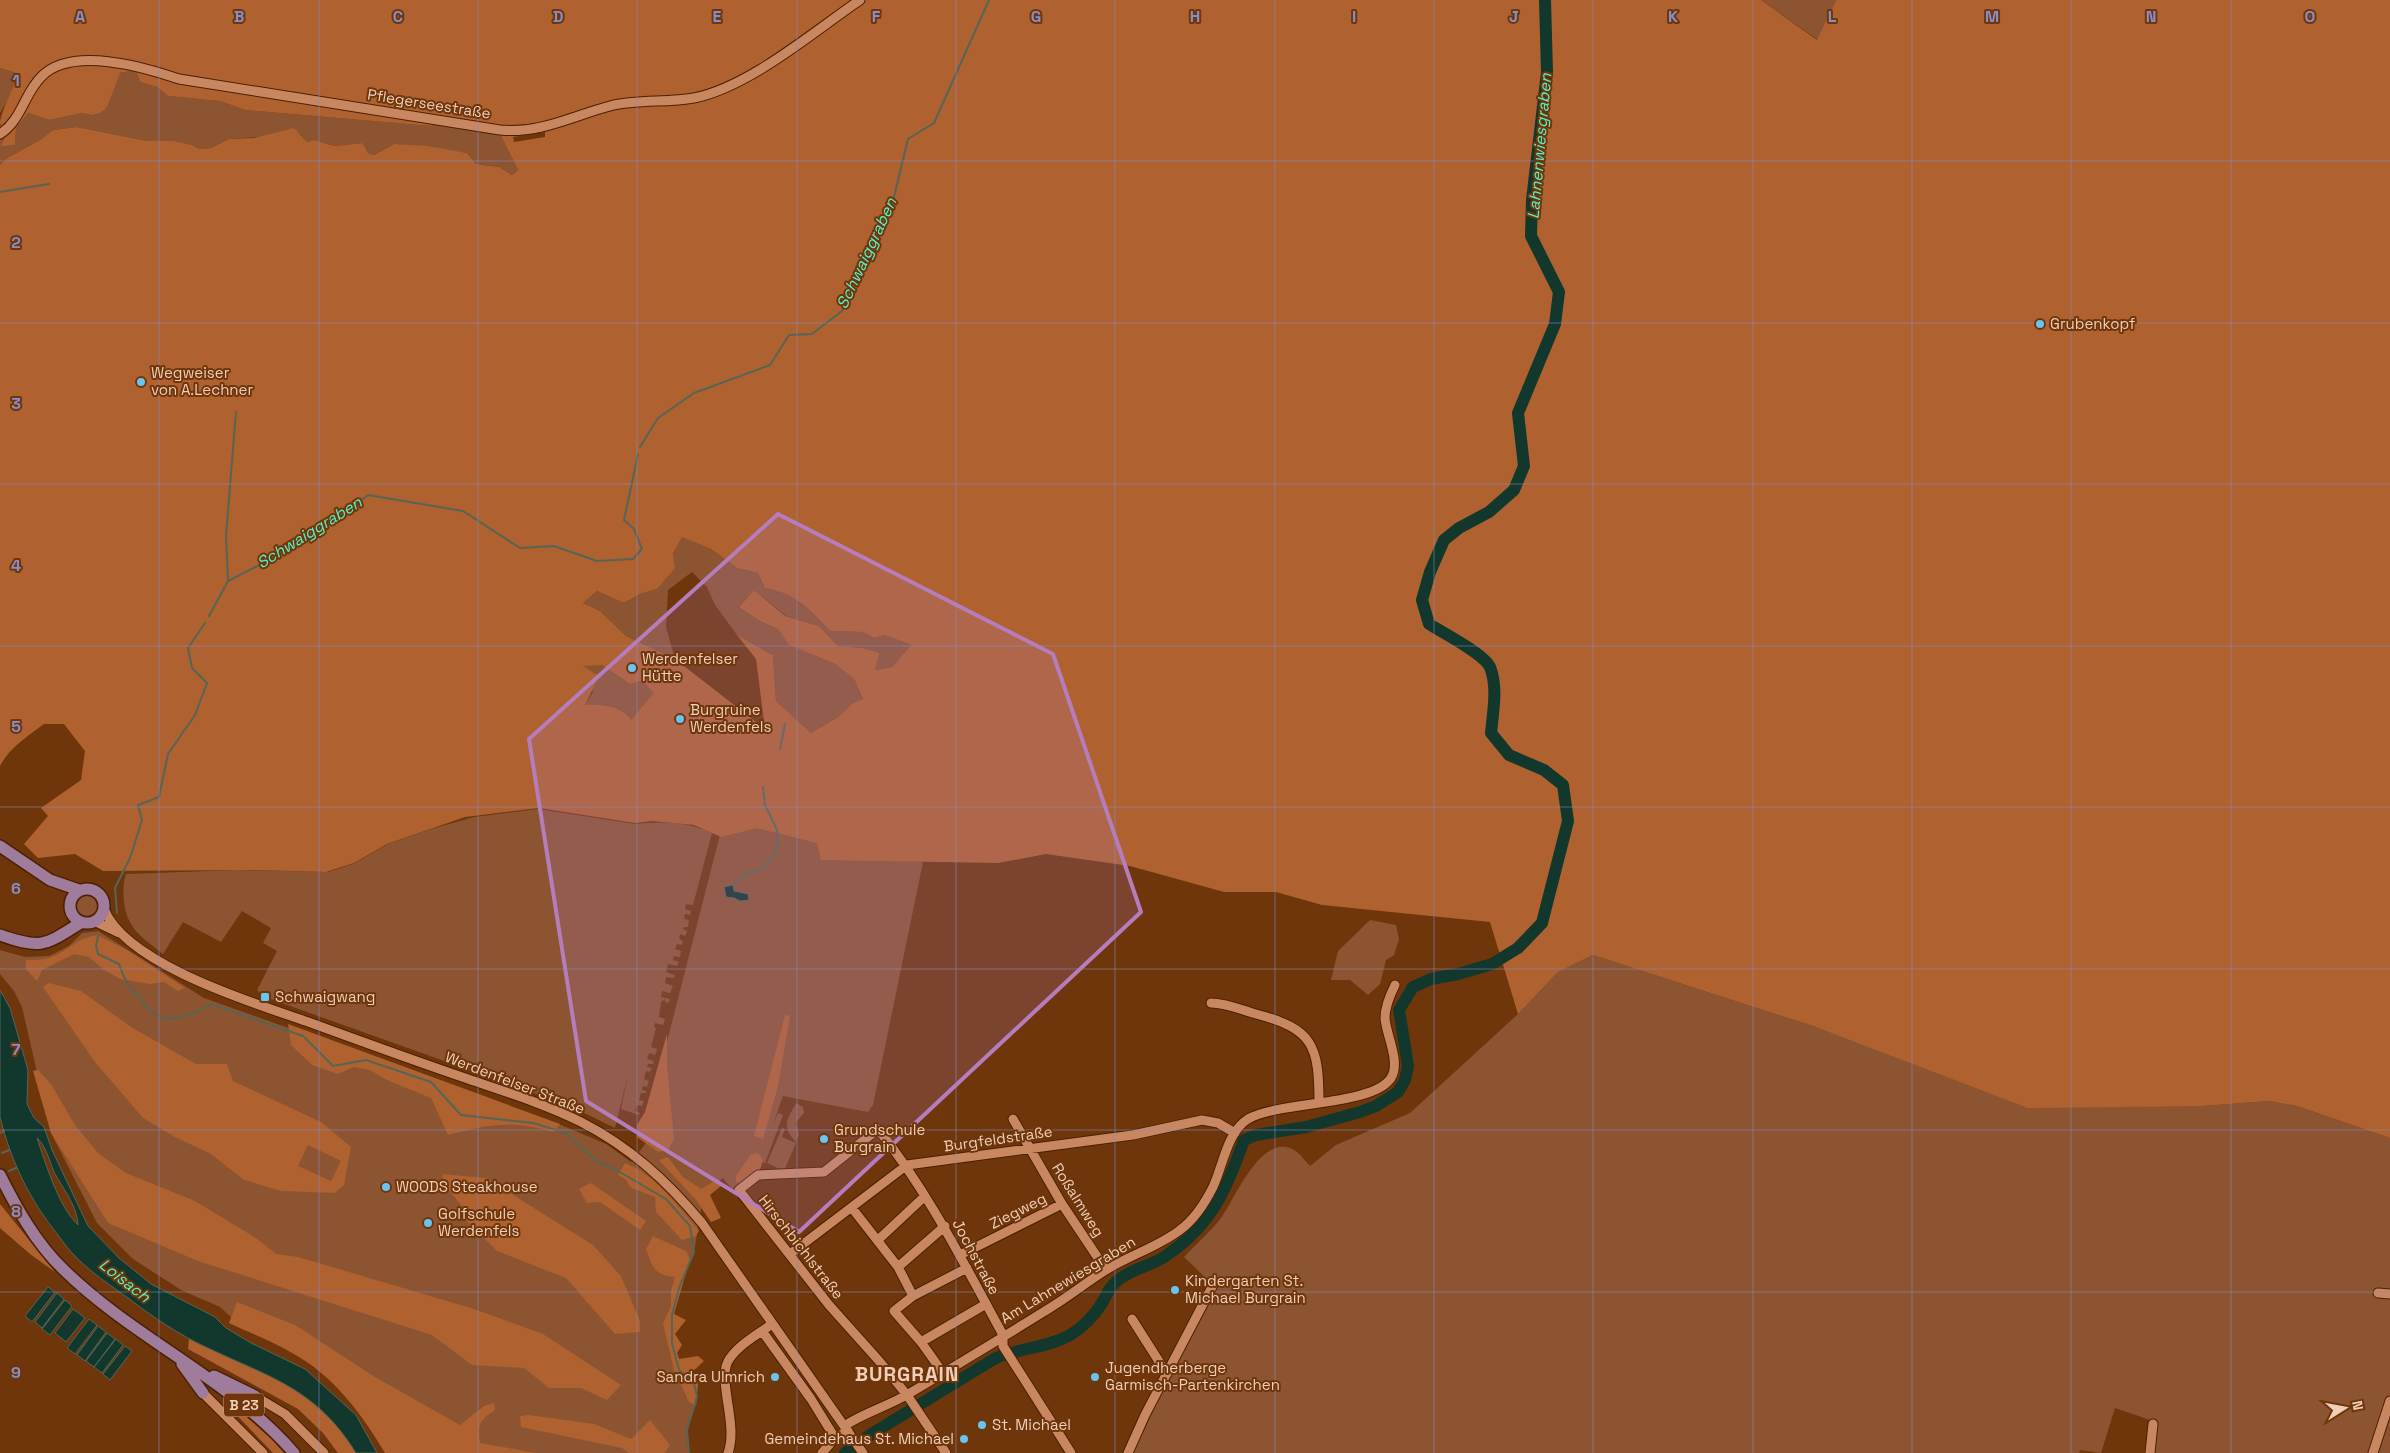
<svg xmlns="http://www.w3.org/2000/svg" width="2390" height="1453" viewBox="0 0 2390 1453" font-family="'Space Grotesk',sans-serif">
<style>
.green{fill:#8c5431}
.forest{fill:#af612f;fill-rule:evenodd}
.water{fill:#12382d;stroke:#556557;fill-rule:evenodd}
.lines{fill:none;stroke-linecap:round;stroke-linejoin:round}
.stream{stroke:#556557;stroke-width:2}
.river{stroke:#12382d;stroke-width:12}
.minor-casing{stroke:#4b2001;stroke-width:11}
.major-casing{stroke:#4b2001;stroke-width:14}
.minor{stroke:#c88760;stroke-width:9}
.major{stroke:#9f7c9b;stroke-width:11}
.marked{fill:#b67dbc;fill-opacity:0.2;stroke:#b67dbc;stroke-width:4;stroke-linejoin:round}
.grid{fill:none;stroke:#878ec9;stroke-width:1;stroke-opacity:0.55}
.poi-dot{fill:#68c4f0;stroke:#6f360b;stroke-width:2}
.labels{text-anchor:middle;stroke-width:4;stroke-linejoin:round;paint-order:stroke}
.shield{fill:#6f360b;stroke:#caa086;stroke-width:1}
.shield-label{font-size:14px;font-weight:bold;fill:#f1ceba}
.street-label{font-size:15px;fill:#f1ceba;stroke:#6f360b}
.poi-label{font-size:15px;fill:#f1ceba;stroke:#6f360b;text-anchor:start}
.water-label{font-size:16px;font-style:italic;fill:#52f6ca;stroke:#6f360b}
.district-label{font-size:20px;font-weight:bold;letter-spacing:1px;fill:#f1ceba;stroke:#6f360b}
.grid-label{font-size:16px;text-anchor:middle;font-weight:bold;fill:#878ec9;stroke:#6f360b;stroke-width:4;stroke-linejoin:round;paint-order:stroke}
</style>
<rect width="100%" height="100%" fill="#6f360b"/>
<path class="green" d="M1761,0H1836L1818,40Z
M0,68L19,74L8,100L0,113Z
M130,71L137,73L140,82L157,87L168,96L220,101L245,110L431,126L441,123L500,134L518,170L512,175L499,167L476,164L467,153L394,144L374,155L368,153L363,143L334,146L315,140L307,142L300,134L229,139L211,148L200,149L192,145L174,141H147L77,127L53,130L40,140L7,158L0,165V124L15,145L16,128L28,113L49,120L82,113L91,115L120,73Z
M682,536L711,549L737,568L758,573L765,588C798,595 807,607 830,631L863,632L874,638L885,635L911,645L892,667L874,670L863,648L838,646L819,626L786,616L754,590L739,607L760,621L778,629L790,645L835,664L854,679L863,699L853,703L838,717L811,733L776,701L773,655L737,635L715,605L707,587L692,572L668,590L666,627L675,659L626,636L600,611L583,603L597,591L624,603L640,594L657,589Z
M582,665H602L630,684L642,681L655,693L631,720L585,705L593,692Z
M538,809L635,824C661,821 688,822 712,833L693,905L686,904L685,909L691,911L690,915L685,914L684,919L689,920L688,927H684L683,929L687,931L685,936L680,934L679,938L683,942L682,945L677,944L675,949L681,951L680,957L674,956L673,960L679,962L677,966L668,964L666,972L675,975L674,978L666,977L665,983L673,986L670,993L662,991L661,997L670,999L668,1003L665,1002V999L661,1002L659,1017L665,1019L663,1025L655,1023L654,1027L656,1028L651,1047L657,1049L655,1055L649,1053L647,1059L654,1061L653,1064H648L647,1067L652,1068L650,1072L646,1071L644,1079L649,1081L647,1087L643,1086L642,1090L646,1091V1093H641L639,1100L644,1101L642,1106L637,1105L635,1111L640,1113L639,1115L621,1109L628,1075L615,1128L570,1106L265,997L257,990L277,951L263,943L271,928L242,911L221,942L183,922L163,954C143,938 127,929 124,902C123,892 123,883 126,874L237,870L328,872L353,864L388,844L431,829L474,817Z
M758,826L839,847L923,862L873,1105L868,1112L783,1096L772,1127L778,1113L783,1115L765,1163L759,1161L755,1172L732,1189L723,1178L704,1192L694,1252L679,1288L672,1316V1343L697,1397L687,1430L689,1453H395L349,1388L291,1344L232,1318L220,1307L181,1290L133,1259L97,1223L51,1133L22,1007L14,991L0,974V950L25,957L49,956L69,946L82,933L98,931L204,998L561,1125L606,1144L631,1162L646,1143L661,1065L721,831Z
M72 905a14 14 0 1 1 28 0a14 14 0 1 1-28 0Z
M1370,920L1396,925L1399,939L1394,955L1386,960L1380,984L1368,995L1350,980H1331L1338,951Z
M1593,955L1816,1027L2202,1106L2269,1101L2297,1106L2390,1138V1453H2152L2156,1422L2115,1408L2101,1453L2080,1450L2079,1453H1133L1213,1285L1184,1257C1196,1244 1210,1232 1221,1218C1235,1199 1263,1127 1297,1152C1302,1156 1306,1162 1310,1166L1336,1145L1410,1113L1518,1014L1558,972Z
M796,1103L803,1107L804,1113L796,1122L799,1134L796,1142C781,1126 787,1120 796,1103Z
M782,1128L785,1129L782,1137L796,1143L784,1171L767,1163Z"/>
<path class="forest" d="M0,0H1761L1817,40L1836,0H2390V1138L2297,1106L2269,1101L2202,1106L2028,1108L1816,1027L1593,955L1558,972L1518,1014L1490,922L1322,905L1276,892H1224L1130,866L1046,854L998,863L821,860L817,843L757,828L721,837L694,825L652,821L635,823L539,808L465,817L387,844L354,863L326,872L255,870L103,871L75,854L38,858L24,844L48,816L41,808L81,780L85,751L64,724H44C28,736 9,748 0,766V165L7,158L40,140L53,130L77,127L147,141H174L192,145L200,149L211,148L229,139L254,138L294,128L307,142L315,140L334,146L363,143L368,153L374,155L394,144L427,146L467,153L476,164L499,167L512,175L518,170L500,134L441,123L431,126L245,110L220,101L168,96L157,87L140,82L137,73L130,71L120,73L107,107L100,113L91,115L82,113L49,120L28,113L16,128L15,145L1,146L7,133C5,130 1,126 0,123C0,114 15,84 19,74L0,68ZM545,132V137L514,142L513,137ZM682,537L711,549L737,568L758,573L765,588C798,595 807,607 830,631L863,632L874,638L885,635L911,645L892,667L875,670L879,653L863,648L838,646L819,626L785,616L754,590L739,607L760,621L778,629L789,645L835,664L854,679L863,699L853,703L838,717L811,733L776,701L773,655L737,635L756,659L765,729L675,659L626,636L600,611L583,603L597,591L624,603L640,594L657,589L675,568L673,554ZM602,665L630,684L642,681L654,693L631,720C622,706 601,704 585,705L599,676L583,666Z
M97,935L127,950L185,988L178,991L164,982L150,984L120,979L104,970L89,957L74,954L42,970L37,981L26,969V960C64,963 68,939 97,935Z
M49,983L81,991L131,1027L196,1064H227L233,1081L321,1122L351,1147L344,1185L335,1193L281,1191L244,1180L211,1154L173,1136L143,1118L95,1062L43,987ZM308,1145L341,1161L331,1181L298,1166Z
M785,1015L790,1016L778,1086L763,1139L754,1136Z
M288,1024L560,1124L554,1132C511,1120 491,1124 448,1135L431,1098L387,1080L370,1070L354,1067L338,1074L312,1065L291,1045Z
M667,1034V1066L674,1139L668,1150L658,1152L637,1137V1125L645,1112Z
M38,1070L51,1084L75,1125L99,1154L126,1173L195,1201L256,1238L276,1254L298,1257L471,1308L543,1334L621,1385L607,1400L581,1388H549L524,1368L472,1365L432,1335L198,1261L108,1223L51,1133L33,1071Z
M758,1153L763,1160L760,1170L741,1185L736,1181V1176L751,1154Z
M668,1157L682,1176L701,1189L718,1179L722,1185L710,1195L721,1218L711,1222L696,1200L659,1160Z
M625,1163C656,1175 677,1206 699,1230L696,1236L682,1240L656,1212L655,1197L631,1188L626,1180L618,1175Z
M442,1174L486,1178L593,1245L621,1276L640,1321V1332L615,1334L566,1278L497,1251L461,1215L465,1210L445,1185Z
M591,1183L646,1221L640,1230L600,1202L587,1203L579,1189Z
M0,1204L55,1272L30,1254L0,1228Z
M653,1236L686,1251L690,1259L674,1314L686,1320L675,1334L682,1345L677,1353L679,1359L698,1356L704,1361L690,1374L698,1384L696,1406L689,1402L674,1370L663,1323L671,1307V1291L675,1277C653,1275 653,1267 646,1249Z
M237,1302L295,1325L375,1377L460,1425L484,1406L494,1403L495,1410C479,1421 478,1423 480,1443L536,1453H385C362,1414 333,1375 292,1353C272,1341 250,1333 229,1323Z
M189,1339C257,1373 314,1384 356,1453H338L323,1433L298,1409L188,1349Z
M233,1405L273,1440L284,1453H273L228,1406Z
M529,1415L594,1424L631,1439L650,1420L670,1445L665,1453H629L622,1448L521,1427L520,1416Z"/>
<path class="water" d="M733,885L734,891L748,894L749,900L740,901L734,898L726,897L724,887Z
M0,990L10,1008L28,1070L27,1104L34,1118L44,1127L52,1150L88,1226L119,1258L151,1284L215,1317L226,1328L251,1343L305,1369L356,1415L377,1453H356C317,1389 271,1378 208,1348C179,1335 153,1317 128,1298C110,1285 92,1273 77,1258C70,1252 64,1243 58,1235C29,1199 11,1161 0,1117ZM37,1138C46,1146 49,1160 54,1172C63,1189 77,1205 78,1225C58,1206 46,1164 37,1138Z
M48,1287L55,1292L32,1322L25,1316Z
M57,1293L64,1299L42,1328L35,1322Z
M65,1300L72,1306L50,1335L42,1329Z
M73,1309L85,1318L66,1342L55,1333Z
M89,1319L97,1325L75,1354L67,1348Z
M98,1326L106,1332L85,1361L77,1355Z
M107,1333L115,1339L94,1367L86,1361Z
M116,1339L123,1345L102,1373L94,1367Z
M125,1346L132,1351L110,1380L103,1374Z"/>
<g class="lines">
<path class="stream" d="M0,192L49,184
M640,447L658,418L694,393L770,365L789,335L812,334L842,311L858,263L894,197L908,139L934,123L989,0
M228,581L226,536L236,412
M209,616L228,581L273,558L339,518L368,495L463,511L520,548L554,546L597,561L633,559L642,549L634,529L624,520L638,454
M780,749L785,724
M733,885L746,874L762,869L775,854L778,839L777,830L765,805L763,787
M117,913L115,888L130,858L142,820L138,805L159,797L168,754L195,715L207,683L192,668L188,648L205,623
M98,936L96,946L98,954L119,964C122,973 126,984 133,991C137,995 136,991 139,996C158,1029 182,1021 211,1004L303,1036L333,1066L366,1060L431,1082L461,1115L533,1123L566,1133L596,1161L618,1171L666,1199L690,1226L694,1252L679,1288L672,1315V1343L679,1370L694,1383L697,1397L687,1430L689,1453
M0,1133L4,1131
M2,1153L9,1150
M9,1171L16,1168"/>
<path class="river" d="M845,1453L873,1433L994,1359C1018,1348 1047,1348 1070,1335C1082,1328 1095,1315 1102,1303C1107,1295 1109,1287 1117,1281C1129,1270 1150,1266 1164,1257C1211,1226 1226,1191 1244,1140L1256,1135L1306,1127L1360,1112L1376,1106L1398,1092L1405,1080L1408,1066L1399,1010L1413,987L1431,979L1458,974L1492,964L1518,948L1542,923L1568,821L1563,785L1544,770L1509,755L1491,733C1493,712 1498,687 1490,667C1484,654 1442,632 1429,624L1422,600L1430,572L1444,540L1459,528L1489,512L1514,490L1524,466L1518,413L1555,324L1559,292L1531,236L1532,200L1547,72L1545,0"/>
<g class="minor-casing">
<path id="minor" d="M0,134C22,120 24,93 42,76C72,46 144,67 179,79L500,130C540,134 572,116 610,106C638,99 666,103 694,98C749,87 813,32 860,0
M104,909C126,965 257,1004 311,1023C363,1042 415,1061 468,1079C506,1092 545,1104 581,1122C630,1147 667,1181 702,1223L863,1453
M94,921L119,933
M1211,1003C1227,1003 1241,1010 1256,1014C1313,1029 1319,1045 1319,1103
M1013,1119L1062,1204L1106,1270
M852,1208L898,1267L913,1296L894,1311L921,1342L943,1373
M878,1240L925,1196
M790,1254L907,1165L1133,1135L1202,1120L1218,1123L1235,1133
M960,1255L1062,1204
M898,1267L945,1226
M2378,1293L2390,1294
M913,1296L967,1268
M1132,1319L1167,1374
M762,1331L811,1399L835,1438
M921,1342L986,1304
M203,1393L263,1453
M255,1396L285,1414L324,1453
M844,1426C865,1412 889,1406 910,1393C955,1366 1000,1339 1045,1311C1066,1299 1085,1283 1106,1270C1130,1255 1158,1247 1180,1230C1195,1219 1205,1203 1213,1187C1223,1166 1227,1132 1248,1119C1279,1101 1373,1106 1391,1078C1401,1062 1386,1035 1385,1018C1385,1006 1390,995 1395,985
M728,1453C739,1423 715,1377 730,1358C740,1344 758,1334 772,1324
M822,1453L835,1438L848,1431
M946,1453L907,1395L880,1362L829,1305L739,1190L758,1175L824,1172L878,1129C929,1193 964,1264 1003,1335V1346L1071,1453
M1128,1453L1145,1415L1213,1285
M2150,1453L2153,1424
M2373,1453L2390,1401"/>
</g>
<g class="major-casing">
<path id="major" d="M0,846L50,880L79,890
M70 906a17 17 0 1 1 34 0a17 17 0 1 1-34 0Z
M0,935C43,950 45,945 82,922
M0,1175C17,1209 36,1243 63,1269C134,1339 229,1378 294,1453
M182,1364L203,1393
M214,1376L255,1396"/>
</g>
<use href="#minor" class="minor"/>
<use href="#major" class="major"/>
</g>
<path class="marked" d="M778,514L1053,654L1141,912L799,1232L586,1101L529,739Z"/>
<path class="grid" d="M159,0V1453M319,0V1453M478,0V1453M637,0V1453M797,0V1453M956,0V1453M1115,0V1453M1275,0V1453M1434,0V1453M1593,0V1453M1753,0V1453M1912,0V1453M2071,0V1453M2231,0V1453M0,161H2390M0,323H2390M0,484H2390M0,646H2390M0,807H2390M0,969H2390M0,1130H2390M0,1292H2390"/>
<g class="poi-dot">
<circle cx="2040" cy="324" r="5"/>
<circle cx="141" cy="382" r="5"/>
<circle cx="632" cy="668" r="5"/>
<circle cx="680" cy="719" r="5"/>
<rect x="260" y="992" width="10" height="10" rx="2.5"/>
<circle cx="824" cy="1139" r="5"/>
<circle cx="386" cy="1187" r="5"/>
<circle cx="428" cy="1223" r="5"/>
<circle cx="1175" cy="1290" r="5"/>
<circle cx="775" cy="1377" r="5"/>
<circle cx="1095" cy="1377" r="5"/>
<circle cx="982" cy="1425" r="5"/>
<circle cx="964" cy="1439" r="5"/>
</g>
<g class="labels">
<rect class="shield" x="224" y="1393.5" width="40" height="23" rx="4"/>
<g class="shield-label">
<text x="244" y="1410">B 23</text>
</g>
<g class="street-label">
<text transform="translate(429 104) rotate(9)" y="5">Pflegerseestraße</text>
<text transform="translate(515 1083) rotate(21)" y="5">Werdenfelser Straße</text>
<text transform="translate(998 1139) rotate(-8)" y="5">Burgfeldstraße</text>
<text transform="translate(1078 1200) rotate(58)" y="5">Roßalmweg</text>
<text transform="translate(1018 1211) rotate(-27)" y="5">Ziegweg</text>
<text transform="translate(801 1247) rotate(52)" y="5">Hirschbichlstraße</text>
<text transform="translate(976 1257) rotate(62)" y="5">Jochstraße</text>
<text transform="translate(1068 1280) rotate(-31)" y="5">Am Lahnewiesgraben</text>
</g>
<g class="poi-label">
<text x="2050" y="329">Grubenkopf</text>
<text x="151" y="378">Wegweiser<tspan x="151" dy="17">von A.Lechner</tspan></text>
<text x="642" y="664">Werdenfelser<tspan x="642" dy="17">Hütte</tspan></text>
<text x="690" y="715">Burgruine<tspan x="690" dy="17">Werdenfels</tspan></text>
<text x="275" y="1002">Schwaigwang</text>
<text x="834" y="1135">Grundschule<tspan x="834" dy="17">Burgrain</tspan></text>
<text x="396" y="1192">WOODS Steakhouse</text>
<text x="438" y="1219">Golfschule<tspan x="438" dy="17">Werdenfels</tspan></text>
<text x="1185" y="1286">Kindergarten St.<tspan x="1185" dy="17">Michael Burgrain</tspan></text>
<text x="1105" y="1373">Jugendherberge<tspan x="1105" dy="17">Garmisch-Partenkirchen</tspan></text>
<text x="765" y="1382" text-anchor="end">Sandra Ulmrich</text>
<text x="992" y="1430">St. Michael</text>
<text x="954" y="1444" text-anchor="end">Gemeindehaus St. Michael</text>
</g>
<g class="water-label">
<text transform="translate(1539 146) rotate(-85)" y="6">Lahnenwiesgraben</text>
<text transform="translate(866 253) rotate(-65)" y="6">Schwaiggraben</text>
<text transform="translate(309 532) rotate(-32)" y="6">Schwaiggraben</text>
<text transform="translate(125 1280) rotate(38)" y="6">Loisach</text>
</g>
<g class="district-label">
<text x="907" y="1381">BURGRAIN</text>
</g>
</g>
<g class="grid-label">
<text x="80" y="22">A</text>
<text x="239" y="22">B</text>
<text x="398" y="22">C</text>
<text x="558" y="22">D</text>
<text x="717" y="22">E</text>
<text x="876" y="22">F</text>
<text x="1036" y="22">G</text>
<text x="1195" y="22">H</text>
<text x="1354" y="22">I</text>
<text x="1514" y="22">J</text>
<text x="1673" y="22">K</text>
<text x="1832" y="22">L</text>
<text x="1992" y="22">M</text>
<text x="2151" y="22">N</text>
<text x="2310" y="22">O</text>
<text x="16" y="86">1</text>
<text x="16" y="248">2</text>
<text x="16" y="409">3</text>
<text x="16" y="571">4</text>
<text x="16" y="732">5</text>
<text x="16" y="894">6</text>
<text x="16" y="1055">7</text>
<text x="16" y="1217">8</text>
<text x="16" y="1378">9</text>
</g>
<g transform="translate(2345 1408) rotate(79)" stroke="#6f360b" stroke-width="4" paint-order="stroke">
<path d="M0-4L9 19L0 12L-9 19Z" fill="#f1ceba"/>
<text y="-8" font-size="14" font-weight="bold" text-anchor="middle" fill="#f1ceba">N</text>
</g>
</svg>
